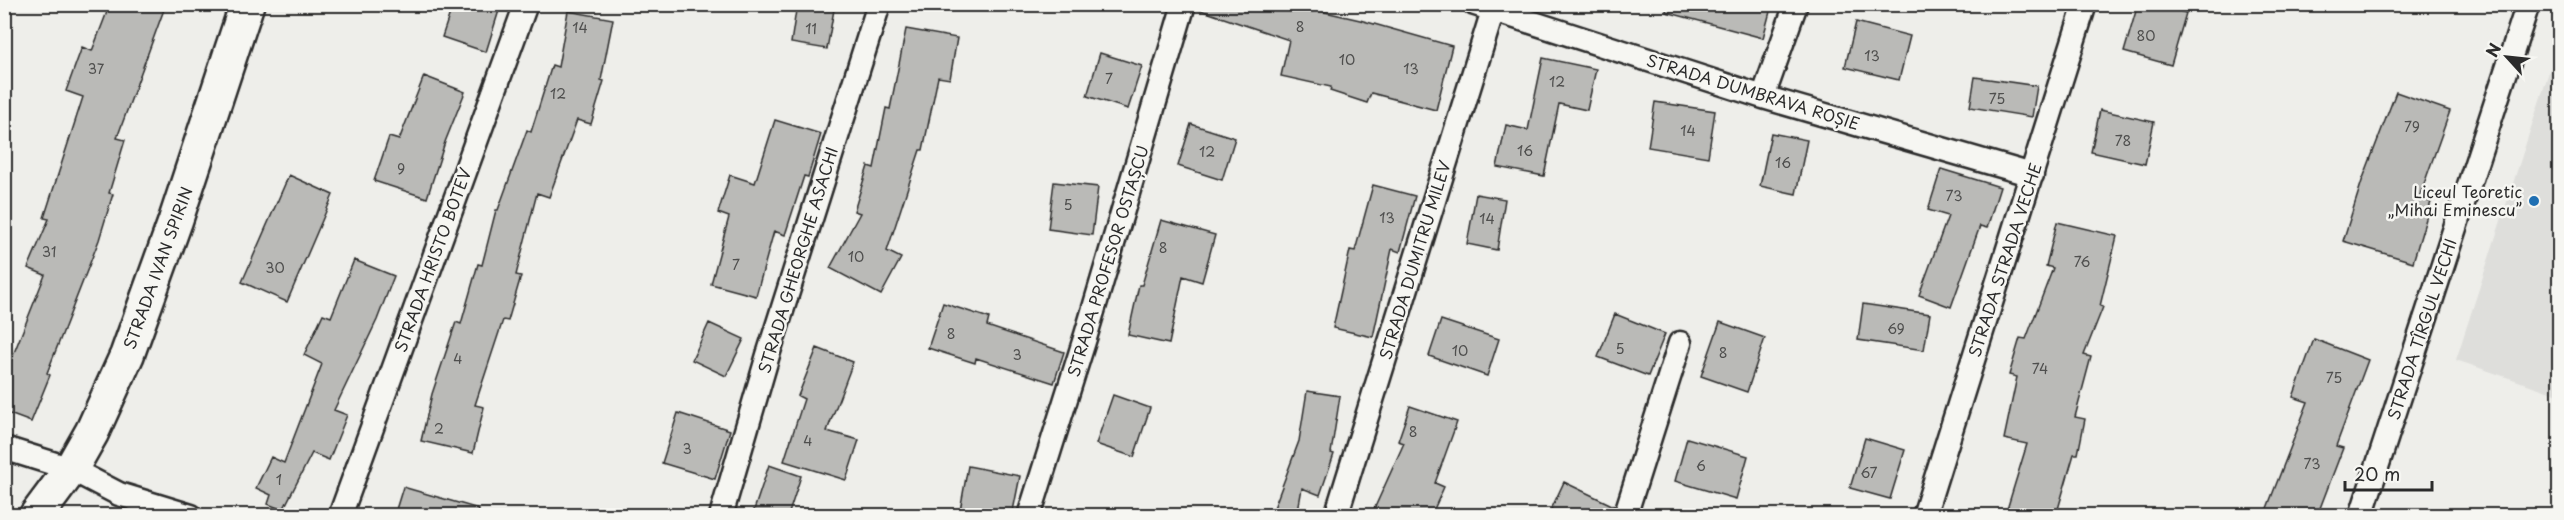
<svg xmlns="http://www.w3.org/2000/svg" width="2564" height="520" viewBox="0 0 2564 520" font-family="'Playpen Sans',sans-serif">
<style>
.built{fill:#dededb}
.building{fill:#babab7;stroke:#2b2b2b;stroke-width:1.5}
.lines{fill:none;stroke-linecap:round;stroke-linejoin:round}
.street-casing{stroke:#2b2b2b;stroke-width:27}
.secondary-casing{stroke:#2b2b2b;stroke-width:38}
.street{stroke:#f6f6f2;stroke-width:22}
.secondary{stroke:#f6f6f2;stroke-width:33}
.poi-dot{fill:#1f6fb2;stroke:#f6f6f2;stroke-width:2}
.labels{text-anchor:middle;stroke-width:5;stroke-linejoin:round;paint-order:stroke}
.number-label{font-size:14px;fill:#4f4f4e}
.street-label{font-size:16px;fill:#2b2b2b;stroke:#f6f6f2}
.poi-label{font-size:16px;fill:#2b2b2b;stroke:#f6f6f2;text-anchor:end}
</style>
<rect width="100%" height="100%" fill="#eeeeea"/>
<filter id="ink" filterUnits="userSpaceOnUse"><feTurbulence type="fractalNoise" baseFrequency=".0167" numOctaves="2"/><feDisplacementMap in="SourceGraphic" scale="12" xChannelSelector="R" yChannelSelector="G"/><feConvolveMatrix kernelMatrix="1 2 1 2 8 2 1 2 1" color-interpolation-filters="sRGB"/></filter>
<g filter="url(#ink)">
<path class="built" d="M2559,41V395L2456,360Z"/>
<path class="building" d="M110,4H166L117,138L125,140L109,193L113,194L99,240L47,373L50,375L31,422L4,412V378L45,275L28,268L49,219L44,218L83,97L66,91L82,47L92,51Z
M453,4H501L486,52L442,37Z
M797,4H835L827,49L791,43Z
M1197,4H1290L1360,20L1452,46L1436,110L1371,93L1367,103L1330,91L1331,87L1281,76L1289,40L1197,9Z
M1667,4H1772L1763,38L1666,12Z
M2138,4H2156L2186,13L2171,65L2124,52Z
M568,11L613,19L601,80L604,81L591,124L577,120L549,197L537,193L516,275L521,276L508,321L503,320L475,405L484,407L473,453L421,441L432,394L456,322L461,324L478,264L482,265L496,210H498L527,130L531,132L552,65L558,67Z
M1856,22L1910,36L1899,80L1845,67Z
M906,29L957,38L950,79L938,77L923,150H920L887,251L901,258L881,295L830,268L860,213L854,211L868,166L874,168L886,108L890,109Z
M1100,53L1142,66L1128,109L1087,96Z
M1543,58L1596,69L1587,110L1559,104L1544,176L1497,167L1506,125L1528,130Z
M424,76L465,92L445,142L427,198L374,181L389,137L399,140Z
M1975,77L2037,86L2032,117L1970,107Z
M2396,92L2450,111L2419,198L2431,202L2413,262L2343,241L2362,181Z
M1655,102L1715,111L1708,157L1648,147Z
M2100,110L2154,122L2145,164L2091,152Z
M775,120L821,134L808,177L804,176L785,235L774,231L756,296L711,284L729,217L718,213L730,175L755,183Z
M1191,124L1235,138L1222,180L1178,166Z
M1771,133L1807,140L1796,194L1760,186Z
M1941,169L2000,187L1987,228L1980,226L1951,307L1919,295L1948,216L1928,210Z
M289,175L333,195L287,302L242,282Z
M1054,182L1098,187L1092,235L1048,229Z
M1373,185L1415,196L1400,252L1392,249L1373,337L1333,328L1350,250L1355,251Z
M1476,194L1505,199L1497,250L1467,244Z
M1161,220L1215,235L1202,282L1183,276L1169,344L1128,335L1139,285H1142Z
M2057,222L2117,236L2100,306L2103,307L2084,355L2091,357L2075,417L2085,419L2078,454H2074L2056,516H2005L2027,444L2004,439L2017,377L2009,375L2020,338L2026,339L2053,268L2046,266Z
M354,260L394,276L377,320L334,410L347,415L329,460L312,453L283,510L268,504L271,495L256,488L271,457L284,463L322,364L304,355L323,314L331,317Z
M943,303L989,318L987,326L1064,352L1054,383L976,358L975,363L928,348Z
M1863,304L1930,314L1924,350L1858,340Z
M1615,314L1665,334L1648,376L1598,357Z
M1441,320L1499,339L1487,376L1429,356Z
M1720,322L1765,338L1747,392L1701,376Z
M709,323L744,339L726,376L692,360Z
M2314,339L2368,360L2336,446L2343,448L2317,516H2264L2308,402L2293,397Z
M817,348L853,362L827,431L859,440L846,480L784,461L804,399L798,396Z
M1307,391L1340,396L1331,453L1334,454L1320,495L1302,488L1297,516H1271L1299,441Z
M1113,395L1150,408L1134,457L1096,444Z
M1410,406L1457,422L1435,483L1444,487L1431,516H1371L1404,443L1398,441Z
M678,413L730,430L715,479L662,463Z
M1687,438L1748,456L1736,499L1675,481Z
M1865,438L1905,450L1890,499L1850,488Z
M769,465L801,476L788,516H752Z
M968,466L1020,476L1012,516H959Z
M1564,482L1614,506L1612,516H1548Z
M403,487L479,509L478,516H394Z"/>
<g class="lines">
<g class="street-casing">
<path id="street" d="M1475,4L1763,97L2032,175
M1763,97L1796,4
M4,448L71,469L119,494L191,516
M340,516L526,4
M721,516L768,355L879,4
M1029,516L1086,335L1184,4
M1336,516L1495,4
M1625,516L1680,343
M1924,516L2085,4
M2361,516L2528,4"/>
</g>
<g class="secondary-casing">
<path id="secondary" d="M36,516L71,469L92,432L127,355L175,222L247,4"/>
</g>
<use href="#street" class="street"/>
<use href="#secondary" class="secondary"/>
</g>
</g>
<circle class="poi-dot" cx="2534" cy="201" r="6"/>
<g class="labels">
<g class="number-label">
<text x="1300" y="32">8</text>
<text x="580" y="33">14</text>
<text x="811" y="34">11</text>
<text x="2146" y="41">80</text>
<text x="1872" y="61">13</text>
<text x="1347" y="65">10</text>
<text x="96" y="74">37</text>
<text x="1411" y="74">13</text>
<text x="1109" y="84">7</text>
<text x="1557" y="87">12</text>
<text x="558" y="99">12</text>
<text x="1997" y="104">75</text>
<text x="2412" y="132">79</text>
<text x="1688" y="136">14</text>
<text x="2123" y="146">78</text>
<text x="1525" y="156">16</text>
<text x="1207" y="157">12</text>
<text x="1783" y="168">16</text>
<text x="401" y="174">9</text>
<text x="1954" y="201">73</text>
<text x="1068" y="210">5</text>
<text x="1387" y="223">13</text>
<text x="1487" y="224">14</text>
<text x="1163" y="253">8</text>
<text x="49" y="257">31</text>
<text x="856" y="262">10</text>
<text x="2082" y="267">76</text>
<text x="736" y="270">7</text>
<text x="275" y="273">30</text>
<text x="1896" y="334">69</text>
<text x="951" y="339">8</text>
<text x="1620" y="354">5</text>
<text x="1460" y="356">10</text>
<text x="1723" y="358">8</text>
<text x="1017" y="360">3</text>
<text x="458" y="364">4</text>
<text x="2040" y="374">74</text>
<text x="2334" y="383">75</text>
<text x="439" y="434">2</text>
<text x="1413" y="437">8</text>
<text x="808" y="446">4</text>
<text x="687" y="454">3</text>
<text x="2312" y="469">73</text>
<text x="1701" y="471">6</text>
<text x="1869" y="478">67</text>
<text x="279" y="485">1</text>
</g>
<g class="street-label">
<text transform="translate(1753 92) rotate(17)" y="6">STRADA DUMBRAVA ROȘIE</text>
<text transform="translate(433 260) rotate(-70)" y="6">STRADA HRISTO BOTEV</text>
<text transform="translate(798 260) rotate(-73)" y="6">STRADA GHEORGHE ASACHI</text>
<text transform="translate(1415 260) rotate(-73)" y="6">STRADA DUMITRU MILEV</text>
<text transform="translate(2005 260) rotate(-72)" y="6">STRADA STRADA VECHE</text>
<text transform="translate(1108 261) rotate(-73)" y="6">STRADA PROFESOR OSTAȘCU</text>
<text transform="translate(158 268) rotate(-70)" y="6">STRADA IVAN SPIRIN</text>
<text transform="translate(2422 329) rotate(-72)" y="6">STRADA TÎRGUL VECHI</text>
</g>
<g class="poi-label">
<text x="2522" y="198">Liceul Teoretic<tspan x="2522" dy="18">„Mihai Eminescu”</tspan></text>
</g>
</g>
<rect width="2564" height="520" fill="none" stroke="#f6f6f2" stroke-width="24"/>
<rect x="12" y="12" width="2540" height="496" fill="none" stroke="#2b2b2b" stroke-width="2" filter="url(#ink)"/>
<g transform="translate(2507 57) rotate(297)" stroke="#f6f6f2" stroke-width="4.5" paint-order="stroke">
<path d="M0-4.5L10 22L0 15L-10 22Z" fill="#2b2b2b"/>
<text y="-9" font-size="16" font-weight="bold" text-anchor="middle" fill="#2b2b2b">N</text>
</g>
<path d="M2345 481v9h87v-9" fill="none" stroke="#2b2b2b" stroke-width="3"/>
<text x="2354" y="481" font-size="18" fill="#2b2b2b" stroke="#f6f6f2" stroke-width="4.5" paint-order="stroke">20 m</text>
</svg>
